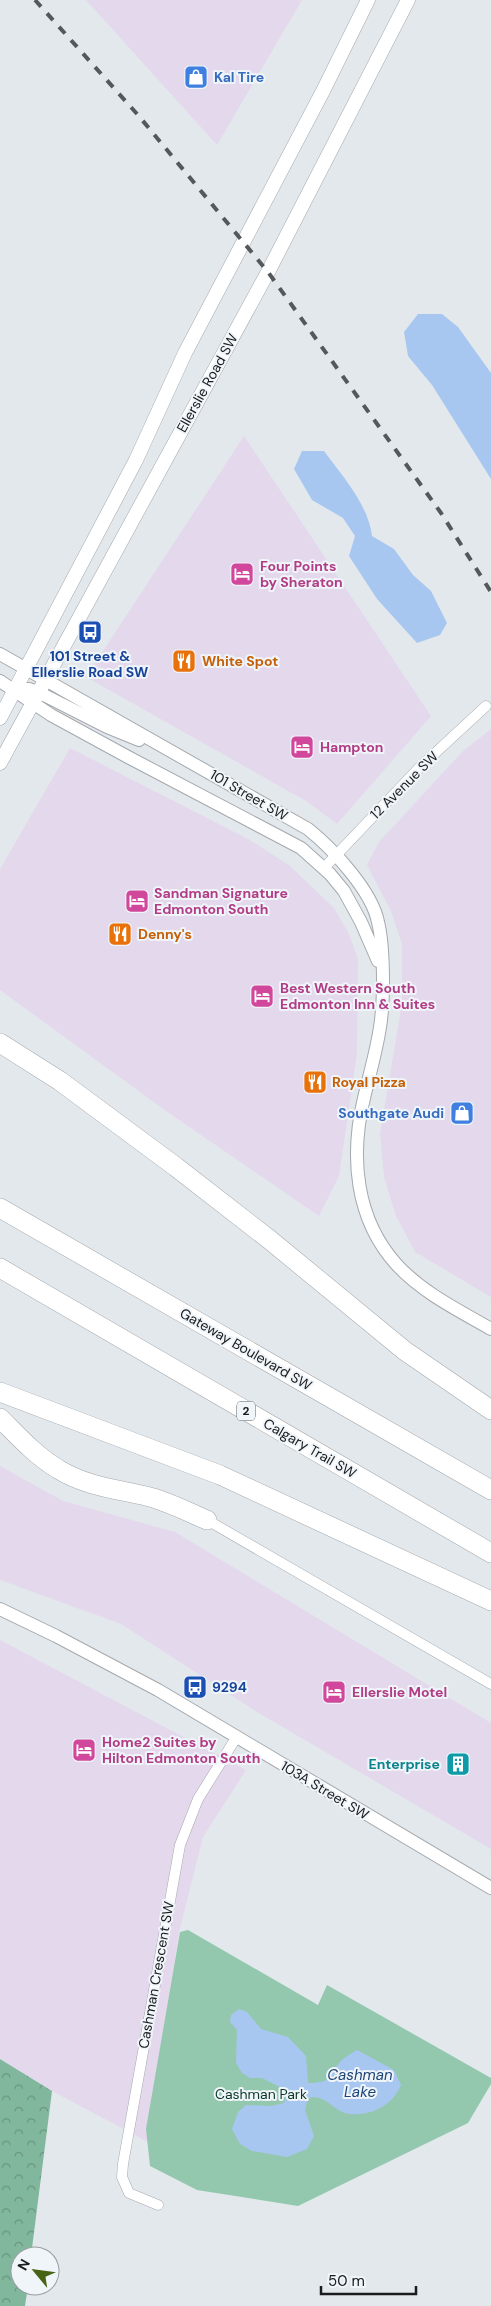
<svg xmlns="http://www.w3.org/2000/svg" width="491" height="2306" viewBox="0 0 491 2306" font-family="'DM Sans',sans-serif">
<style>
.commercial{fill:#e4d8ed}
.forest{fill:url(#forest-crowns)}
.park{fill:#93c8ae}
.water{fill:#a8c7f0}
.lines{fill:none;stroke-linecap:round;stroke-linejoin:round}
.minor-casing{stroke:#a4a9ad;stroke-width:11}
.tertiary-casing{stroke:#a4a9ad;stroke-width:14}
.secondary-casing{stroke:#a4a9ad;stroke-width:15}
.motorway-casing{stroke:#a4a9ad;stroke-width:20}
.minor{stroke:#fff;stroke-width:10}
.tertiary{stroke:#fff;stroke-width:12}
.secondary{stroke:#fff;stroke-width:14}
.motorway{stroke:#fff;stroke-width:19}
.rail{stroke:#55585b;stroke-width:4;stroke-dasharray:9 9;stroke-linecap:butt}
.labels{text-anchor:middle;stroke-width:4;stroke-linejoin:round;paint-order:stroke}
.shield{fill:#f0f5fa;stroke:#5a5c5f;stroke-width:1}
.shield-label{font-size:12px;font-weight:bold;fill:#191b1d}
.shop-label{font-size:14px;font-weight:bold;fill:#366cbe;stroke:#f0f5fa;text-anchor:start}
.street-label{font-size:14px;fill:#191b1d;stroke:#f0f5fa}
.hotel-label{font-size:14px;font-weight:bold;fill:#b23c85;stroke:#f0f5fa;text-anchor:start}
.transit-label{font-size:14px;font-weight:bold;fill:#164399;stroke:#f0f5fa}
.food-label{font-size:14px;font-weight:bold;fill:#c56008;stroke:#f0f5fa;text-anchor:start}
.culture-label{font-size:14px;font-weight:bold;fill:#0d838f;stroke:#f0f5fa;text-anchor:end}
.park-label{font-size:14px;fill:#0a3927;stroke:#f0f5fa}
.water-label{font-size:15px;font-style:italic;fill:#1c4476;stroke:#f0f5fa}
</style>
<defs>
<pattern id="forest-crowns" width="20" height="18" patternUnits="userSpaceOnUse" patternTransform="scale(1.25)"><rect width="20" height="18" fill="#81b79d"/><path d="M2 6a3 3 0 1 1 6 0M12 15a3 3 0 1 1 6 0" fill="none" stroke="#69947f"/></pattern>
</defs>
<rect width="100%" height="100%" fill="#e3e8ed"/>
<path class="commercial" d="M86,0H302L217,145Z
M244,436L431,716L337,824L306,801L86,677Z
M491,729V1297L415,1252L396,1216L384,1177L380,1134L402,1003V944L391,911L367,865L379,842L463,751Z
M70,748L250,840L290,866L334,908L348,932L358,959L357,1054L339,1176L319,1216L166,1111L0,990V869Z
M0,1466L63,1501L175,1532L491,1723V1849L257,1712L121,1624L0,1580Z
M0,1640L246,1770L203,1837L179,1932L148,2142L52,2091L0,2059Z"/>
<path class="forest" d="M0,2059L52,2091L31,2256H20V2286H28L25,2306H0Z"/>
<path class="park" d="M188,1930L318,2005L327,1985L491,2078V2084L468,2123L298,2206L197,2190L150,2166L146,2129L180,1932Z"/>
<path class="water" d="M418,314H442L458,327L491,373V479L432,385L408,356L404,332Z
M302,451H324C343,477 368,504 372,536L394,549L413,575L431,591L447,623L440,635L417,643L377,599L349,556L355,536L343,518L312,500L294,469Z
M239,2009L247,2012L261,2029L288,2037L306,2056L308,2083C336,2083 327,2074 343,2059C347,2056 352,2053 357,2050L394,2070L401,2085C393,2105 372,2116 350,2114C335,2113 324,2092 308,2098L305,2110L314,2136L307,2149L287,2157L252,2151L240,2144L232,2129L238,2112L246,2105L271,2106L284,2103L288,2091L262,2078H250L242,2073L236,2063L237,2030L230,2022L231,2015Z"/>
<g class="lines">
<g class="minor-casing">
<path id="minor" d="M324,868L419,768L486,706
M207,1520L491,1684
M158,2205L129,2193L122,2177L123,2164L180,1845L198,1799L236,1738"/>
</g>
<g class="tertiary-casing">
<path id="tertiary" d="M0,654L308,829C332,848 372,891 378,922C384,946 384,995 381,1020C378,1046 370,1072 364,1098C350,1156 355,1219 397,1265C423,1293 458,1310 491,1329
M0,681L51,715L128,757L301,848L330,874L344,891L361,922L378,961
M15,690L29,689L38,692L107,727L139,740
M0,1609L56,1636L158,1690L491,1888"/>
</g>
<g class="secondary-casing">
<path id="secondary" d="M0,718L136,460L185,353L323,91L368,0
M0,763L268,272L408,0"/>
</g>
<g class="motorway-casing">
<path id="motorway" d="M0,1043L60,1081L176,1167L270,1240L405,1351L491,1410
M0,1208L491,1490
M0,1268L491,1553
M0,1392L220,1475L491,1601
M0,1418C18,1436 36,1456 58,1469C85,1486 116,1489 146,1496C167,1501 188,1512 207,1520"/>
</g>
<use href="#minor" class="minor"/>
<use href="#tertiary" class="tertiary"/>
<use href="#secondary" class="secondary"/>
<use href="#motorway" class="motorway"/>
<path class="rail" d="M35,0L138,115L268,272L441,513L491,592"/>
</g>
<defs>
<g id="shop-square" transform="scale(1.25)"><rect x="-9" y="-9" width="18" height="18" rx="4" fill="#3f7fe0" stroke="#f0f5fa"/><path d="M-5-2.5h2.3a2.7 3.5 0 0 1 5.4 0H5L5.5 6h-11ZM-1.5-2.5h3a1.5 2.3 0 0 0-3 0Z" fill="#fff"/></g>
<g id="hotel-square" transform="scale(1.25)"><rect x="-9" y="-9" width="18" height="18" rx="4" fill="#d1479c" stroke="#f0f5fa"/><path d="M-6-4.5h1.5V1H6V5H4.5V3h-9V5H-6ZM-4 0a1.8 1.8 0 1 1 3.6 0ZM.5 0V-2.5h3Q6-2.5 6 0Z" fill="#fff"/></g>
<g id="bus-square" transform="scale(1.25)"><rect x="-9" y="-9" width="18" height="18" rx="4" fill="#1a4fb4" stroke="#f0f5fa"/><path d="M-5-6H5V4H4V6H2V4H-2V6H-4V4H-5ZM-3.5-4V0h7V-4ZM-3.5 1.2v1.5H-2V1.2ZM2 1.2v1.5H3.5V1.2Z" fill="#fff"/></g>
<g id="restaurant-square" transform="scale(1.25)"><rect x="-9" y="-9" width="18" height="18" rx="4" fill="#e8710a" stroke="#f0f5fa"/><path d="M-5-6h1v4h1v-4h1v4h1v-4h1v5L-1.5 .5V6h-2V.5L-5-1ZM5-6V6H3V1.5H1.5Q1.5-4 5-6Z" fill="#fff"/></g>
<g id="building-square" transform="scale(1.25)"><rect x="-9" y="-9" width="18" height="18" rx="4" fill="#0f9aa8" stroke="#f0f5fa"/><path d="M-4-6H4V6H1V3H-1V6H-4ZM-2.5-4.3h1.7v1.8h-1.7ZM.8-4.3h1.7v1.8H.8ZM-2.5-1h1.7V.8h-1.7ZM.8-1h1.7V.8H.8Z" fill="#fff"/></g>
</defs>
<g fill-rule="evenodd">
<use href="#shop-square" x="196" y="77"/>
<use href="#hotel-square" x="242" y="574"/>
<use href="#bus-square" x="90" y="632"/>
<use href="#restaurant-square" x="184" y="661"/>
<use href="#hotel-square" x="302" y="747"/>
<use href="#hotel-square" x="137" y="901"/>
<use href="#restaurant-square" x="120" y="934"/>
<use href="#hotel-square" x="262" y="996"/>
<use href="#restaurant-square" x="315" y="1082"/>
<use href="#shop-square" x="462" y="1113"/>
<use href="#bus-square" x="195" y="1687"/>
<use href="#hotel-square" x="334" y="1692"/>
<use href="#hotel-square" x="84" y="1750"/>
<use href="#building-square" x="458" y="1764"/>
</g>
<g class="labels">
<rect class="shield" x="237" y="1401.5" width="18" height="19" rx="4"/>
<g class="shield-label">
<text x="246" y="1415">2</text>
</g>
<g class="shop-label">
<text x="214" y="82">Kal Tire</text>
<text x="444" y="1118" text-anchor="end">Southgate Audi</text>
</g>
<g class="street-label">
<text transform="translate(207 383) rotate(-61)" y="5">Ellerslie Road SW</text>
<text transform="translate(404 785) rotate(-45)" y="5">12 Avenue SW</text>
<text transform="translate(249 795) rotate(30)" y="5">101 Street SW</text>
<text transform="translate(246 1349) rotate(30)" y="5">Gateway Boulevard SW</text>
<text transform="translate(310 1448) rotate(30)" y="5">Calgary Trail SW</text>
<text transform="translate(325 1790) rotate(31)" y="5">103A Street SW</text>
<text transform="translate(156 1975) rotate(-80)" y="5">Cashman Crescent SW</text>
</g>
<g class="hotel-label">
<text x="260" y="571">Four Points<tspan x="260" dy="16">by Sheraton</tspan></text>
<text x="320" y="752">Hampton</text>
<text x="154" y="898">Sandman Signature<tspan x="154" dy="16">Edmonton South</tspan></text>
<text x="280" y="993">Best Western South<tspan x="280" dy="16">Edmonton Inn &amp; Suites</tspan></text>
<text x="352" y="1697">Ellerslie Motel</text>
<text x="102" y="1747">Home2 Suites by<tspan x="102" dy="16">Hilton Edmonton South</tspan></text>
</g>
<g class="transit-label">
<text x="90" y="661">101 Street &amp;<tspan x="90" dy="16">Ellerslie Road SW</tspan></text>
<text x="212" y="1692" text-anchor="start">9294</text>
</g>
<g class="food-label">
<text x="202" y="666">White Spot</text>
<text x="138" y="939">Denny's</text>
<text x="332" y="1087">Royal Pizza</text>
</g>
<g class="culture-label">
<text x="440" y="1769">Enterprise</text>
</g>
<g class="park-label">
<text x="261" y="2099">Cashman Park</text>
</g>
<g class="water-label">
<text x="360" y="2080">Cashman<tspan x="360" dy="17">Lake</tspan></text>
</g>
</g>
<g transform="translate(35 2271) rotate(299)"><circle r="24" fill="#f0f5fa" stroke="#9a9ea2"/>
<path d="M0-4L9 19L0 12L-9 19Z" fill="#476314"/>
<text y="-8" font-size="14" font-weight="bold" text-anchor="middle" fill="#191b1d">N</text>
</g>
<path d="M321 2286v8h95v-8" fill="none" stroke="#191b1d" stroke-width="2.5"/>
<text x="328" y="2286" font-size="15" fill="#191b1d" stroke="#f0f5fa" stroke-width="4" paint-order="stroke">50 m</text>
</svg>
